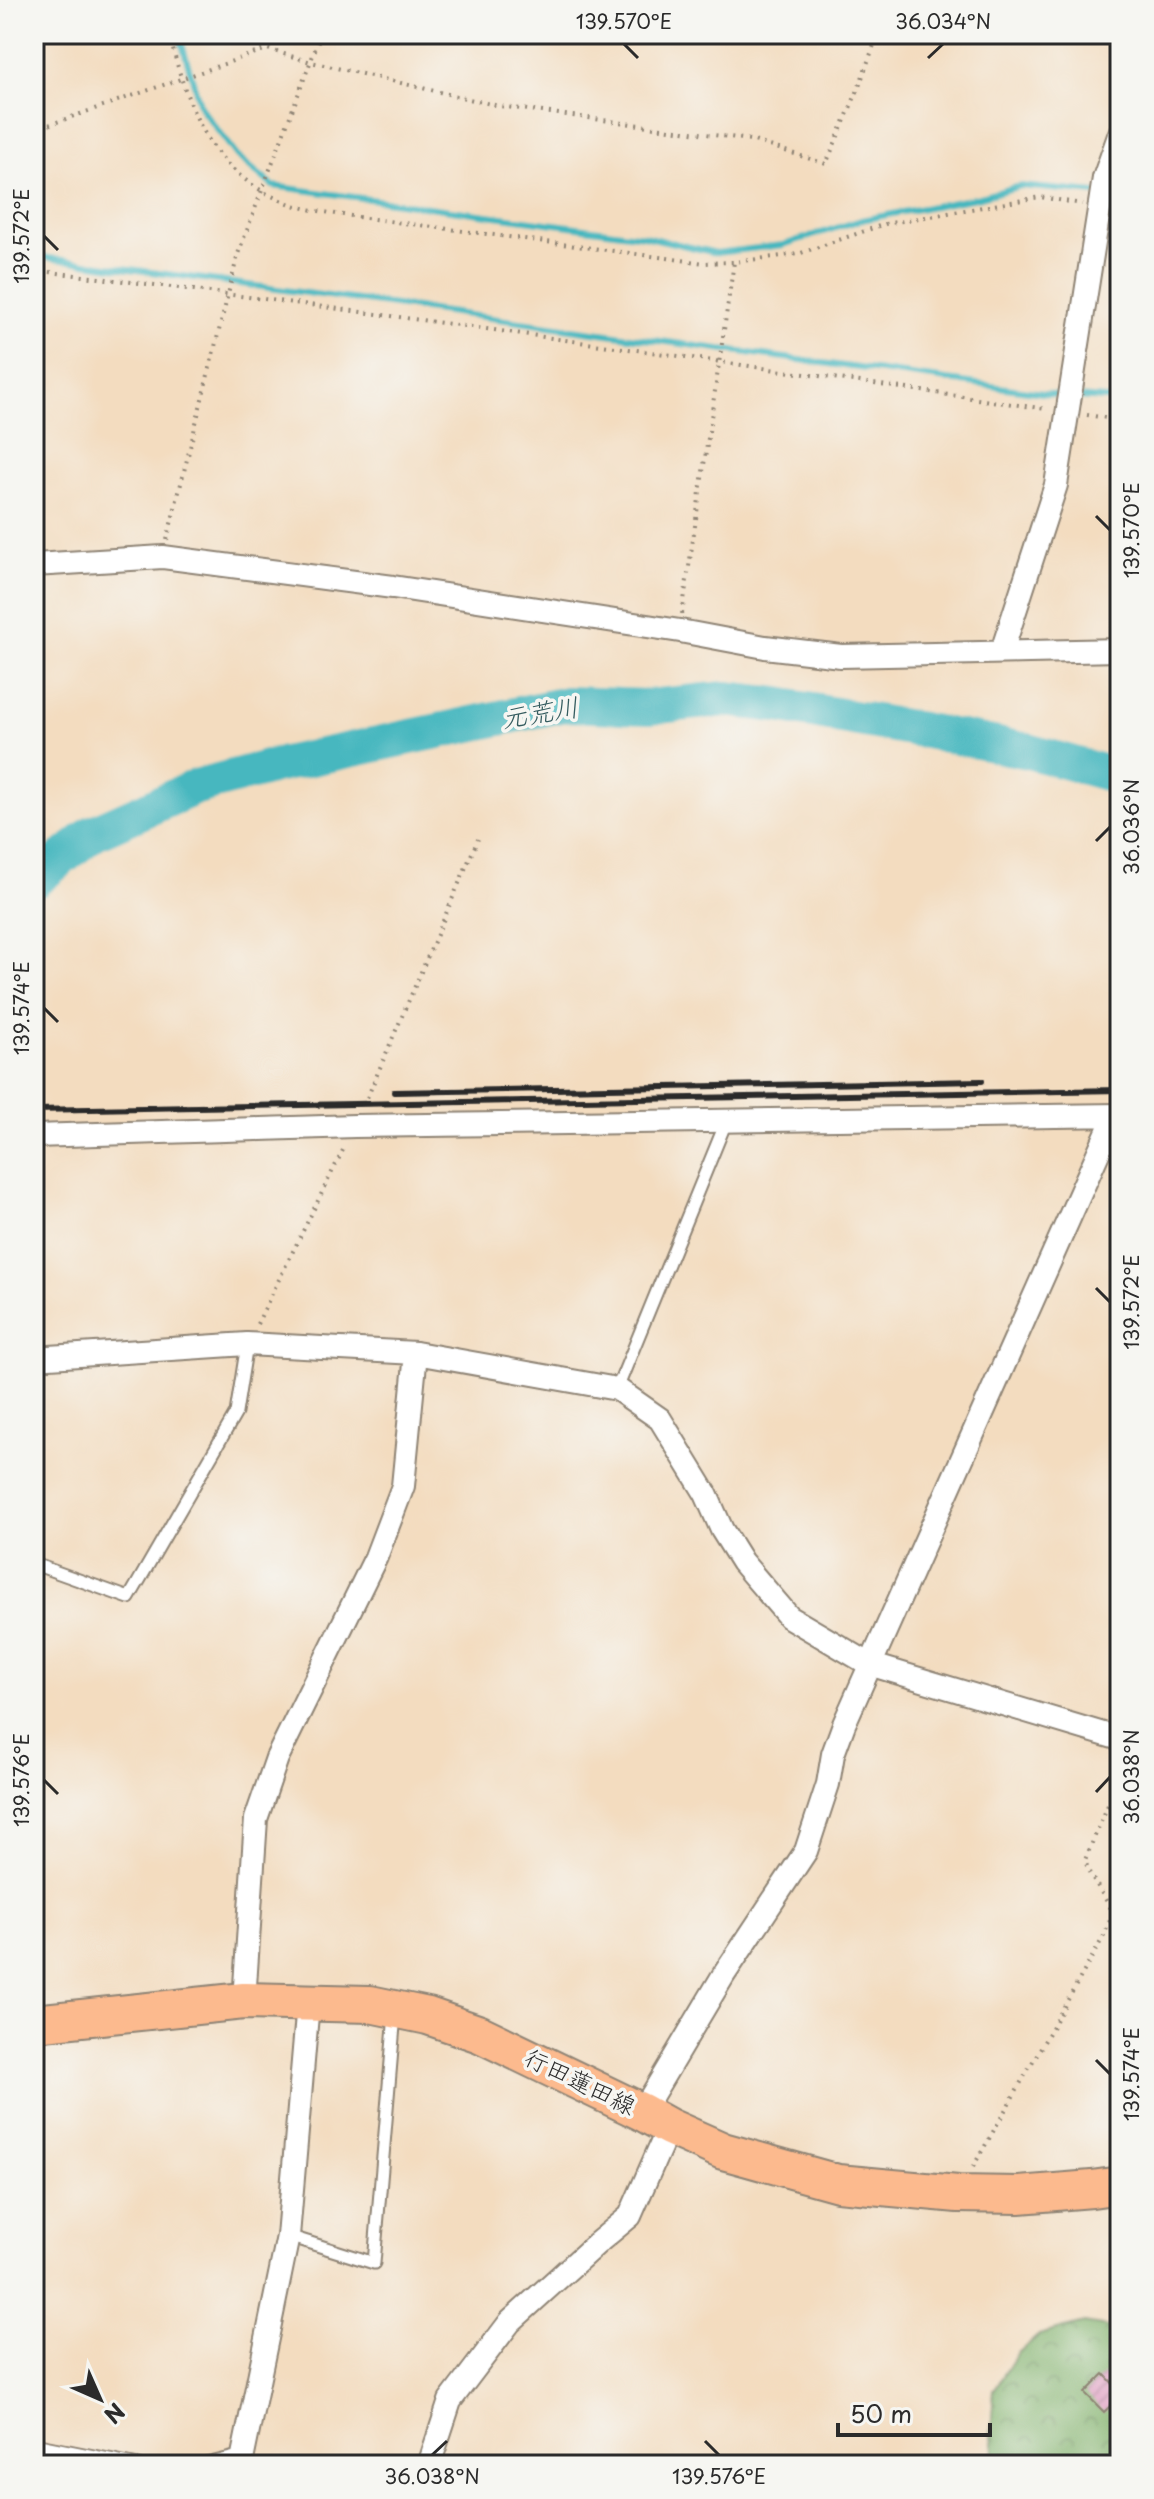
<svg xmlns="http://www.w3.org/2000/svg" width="1154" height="2499" viewBox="0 0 1154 2499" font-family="'Playpen Sans','Klee One',sans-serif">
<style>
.forest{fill:url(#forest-crowns);stroke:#566e4b;stroke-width:2}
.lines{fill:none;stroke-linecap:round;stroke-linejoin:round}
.stream{stroke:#47b7bf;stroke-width:6}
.river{stroke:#47b7bf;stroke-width:36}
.building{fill:url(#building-hatch)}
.service-casing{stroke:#8f8475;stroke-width:15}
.minor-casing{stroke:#8f8475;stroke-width:26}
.primary-casing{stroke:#8f8475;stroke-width:40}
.path{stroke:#8f8475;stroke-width:4;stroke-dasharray:2 6;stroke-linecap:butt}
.service{stroke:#fff;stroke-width:11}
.minor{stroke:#fff;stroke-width:22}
.primary{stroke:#fcba8e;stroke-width:36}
.rail{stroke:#2b2b2b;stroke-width:6}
.ticks{fill:none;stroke:#2b2b2b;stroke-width:3}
.labels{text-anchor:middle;stroke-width:7;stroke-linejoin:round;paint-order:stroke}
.street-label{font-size:24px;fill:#2b2b2b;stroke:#f6f6f2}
.water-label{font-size:26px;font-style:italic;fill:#355c5f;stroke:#f6f6f2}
.neatline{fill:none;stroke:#2b2b2b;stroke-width:3}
.ticks-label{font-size:20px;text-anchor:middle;fill:#2b2b2b}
</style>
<defs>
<pattern id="forest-crowns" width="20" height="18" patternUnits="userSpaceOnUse" patternTransform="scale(2)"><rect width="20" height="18" fill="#80b16b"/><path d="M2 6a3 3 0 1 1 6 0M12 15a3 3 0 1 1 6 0" fill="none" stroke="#699058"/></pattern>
<pattern id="building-hatch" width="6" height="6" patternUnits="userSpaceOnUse" patternTransform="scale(2)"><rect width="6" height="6" fill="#df97bf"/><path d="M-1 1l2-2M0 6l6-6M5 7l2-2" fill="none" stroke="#b57b9b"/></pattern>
</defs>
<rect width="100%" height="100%" fill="#f6f6f2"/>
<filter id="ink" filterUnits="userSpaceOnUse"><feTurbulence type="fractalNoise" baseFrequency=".0125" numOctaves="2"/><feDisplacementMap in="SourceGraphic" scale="16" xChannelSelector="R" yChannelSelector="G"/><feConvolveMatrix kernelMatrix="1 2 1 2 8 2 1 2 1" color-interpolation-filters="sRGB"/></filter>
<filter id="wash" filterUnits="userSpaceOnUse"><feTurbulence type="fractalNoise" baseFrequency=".006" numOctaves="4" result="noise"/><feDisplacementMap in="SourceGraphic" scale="32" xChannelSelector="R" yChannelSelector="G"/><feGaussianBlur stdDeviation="1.8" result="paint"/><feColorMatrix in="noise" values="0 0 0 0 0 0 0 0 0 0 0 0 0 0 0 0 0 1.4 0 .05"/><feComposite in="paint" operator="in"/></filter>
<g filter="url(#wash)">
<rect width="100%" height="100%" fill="#f3dcbf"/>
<path class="forest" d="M1084,2323L1120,2329V2465H997L991,2432L994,2390L1017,2354L1039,2335Z"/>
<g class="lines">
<path class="stream" d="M179,34L201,108L237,156L273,186L644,236L716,253L783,245L861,220L980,197L1020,186L1096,193
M34,256L1065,396
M1076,397L1120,400"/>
<path class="river" d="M34,881L93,833L196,787L274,766L566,704L648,707L726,699L778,705L916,729L1028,751L1120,777"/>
</g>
<g id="blocks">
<path class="building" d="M1104,2374L1120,2391V2397L1104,2412L1085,2393Z"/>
</g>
</g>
<g filter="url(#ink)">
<use href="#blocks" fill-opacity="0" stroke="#8f8475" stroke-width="2"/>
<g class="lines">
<g class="service-casing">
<path id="service" d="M617,1389L726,1122
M34,1564L129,1598L236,1413L247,1344
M288,2236L374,2263L395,2014
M34,2444L139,2465
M202,2465L243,2455"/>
</g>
<g class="minor-casing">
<path id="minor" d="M34,565L163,557L393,587L680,631L765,647L841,656L1120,650
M1002,651L1056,485L1104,178L1120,133
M34,1136L355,1126L1120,1115
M34,1358L247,1344L416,1353L617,1389L660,1419L706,1494L722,1530L742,1562L789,1617L869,1664L1120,1739
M244,2001L256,1819L277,1758L376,1557L403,1486L416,1353
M642,2112L723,1976L806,1851L828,1784L833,1754L844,1724L1115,1115
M241,2465L288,2236L308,2003
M429,2465L450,2401L510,2322L595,2245L630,2216L669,2127"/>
</g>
<g class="primary-casing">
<path id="primary" d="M34,2023L244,2001L370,2004L428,2016L480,2034L642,2112L669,2127L723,2151L838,2183L958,2194L1019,2195L1092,2189L1120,2185"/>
</g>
<path class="path" d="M169,34C188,109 209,173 288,203C303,209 320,211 336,214L704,263L734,262
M34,130L267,49L311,62L499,106L751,140L826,164L857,92L878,34
M34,270C372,311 709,360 1046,409
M1087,415L1120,420
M167,540L238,254L321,34
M682,614L734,262L798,254L885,224L1040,197L1082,204
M364,1105L478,839
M257,1324L345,1146
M973,2167L1104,1936L1113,1912L1089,1872L1085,1860L1120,1776"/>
<use href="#service" class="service"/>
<use href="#minor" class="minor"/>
<use href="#primary" class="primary"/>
<path class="rail" d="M394,1092L982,1081
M34,1110L1120,1090"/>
</g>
</g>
<path class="ticks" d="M624,44L638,58M928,58L943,44M44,236L58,250M1096,516L1110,530M1096,841L1110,827M44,1008L58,1022M1096,1288L1110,1302M44,1780L58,1794M1096,1792L1110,1777M1096,2060L1110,2074M705,2441L719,2455M432,2455L447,2441"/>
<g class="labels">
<g class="street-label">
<text transform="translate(580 2082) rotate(26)" y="8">行田蓮田線</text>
</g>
<g class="water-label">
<text transform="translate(540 713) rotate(-9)" y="9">元荒川</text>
</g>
</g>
<rect width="1154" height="2499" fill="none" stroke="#f6f6f2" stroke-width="88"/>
<g transform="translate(100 2399) rotate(135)" stroke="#f6f6f2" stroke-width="6" paint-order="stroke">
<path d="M0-6L14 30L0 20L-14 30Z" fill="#2b2b2b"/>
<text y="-12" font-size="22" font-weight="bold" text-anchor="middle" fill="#2b2b2b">N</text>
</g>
<path d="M838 2423v12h152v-12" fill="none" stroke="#2b2b2b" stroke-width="4"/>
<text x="850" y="2423" font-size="24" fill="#2b2b2b" stroke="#f6f6f2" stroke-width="6" paint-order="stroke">50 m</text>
<rect x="44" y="44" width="1066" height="2411" class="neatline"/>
<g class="ticks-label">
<text x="624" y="29">139.570°E</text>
<text x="943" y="29">36.034°N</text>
<text transform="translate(22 236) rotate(-90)" y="7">139.572°E</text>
<text transform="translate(1132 530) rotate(-90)" y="7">139.570°E</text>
<text transform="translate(1132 827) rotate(-90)" y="7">36.036°N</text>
<text transform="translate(22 1008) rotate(-90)" y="7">139.574°E</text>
<text transform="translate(1132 1302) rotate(-90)" y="7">139.572°E</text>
<text transform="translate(1132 1777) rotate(-90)" y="7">36.038°N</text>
<text transform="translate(22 1780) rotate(-90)" y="7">139.576°E</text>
<text transform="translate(1132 2074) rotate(-90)" y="7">139.574°E</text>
<text x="432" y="2484">36.038°N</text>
<text x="719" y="2484">139.576°E</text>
</g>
</svg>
